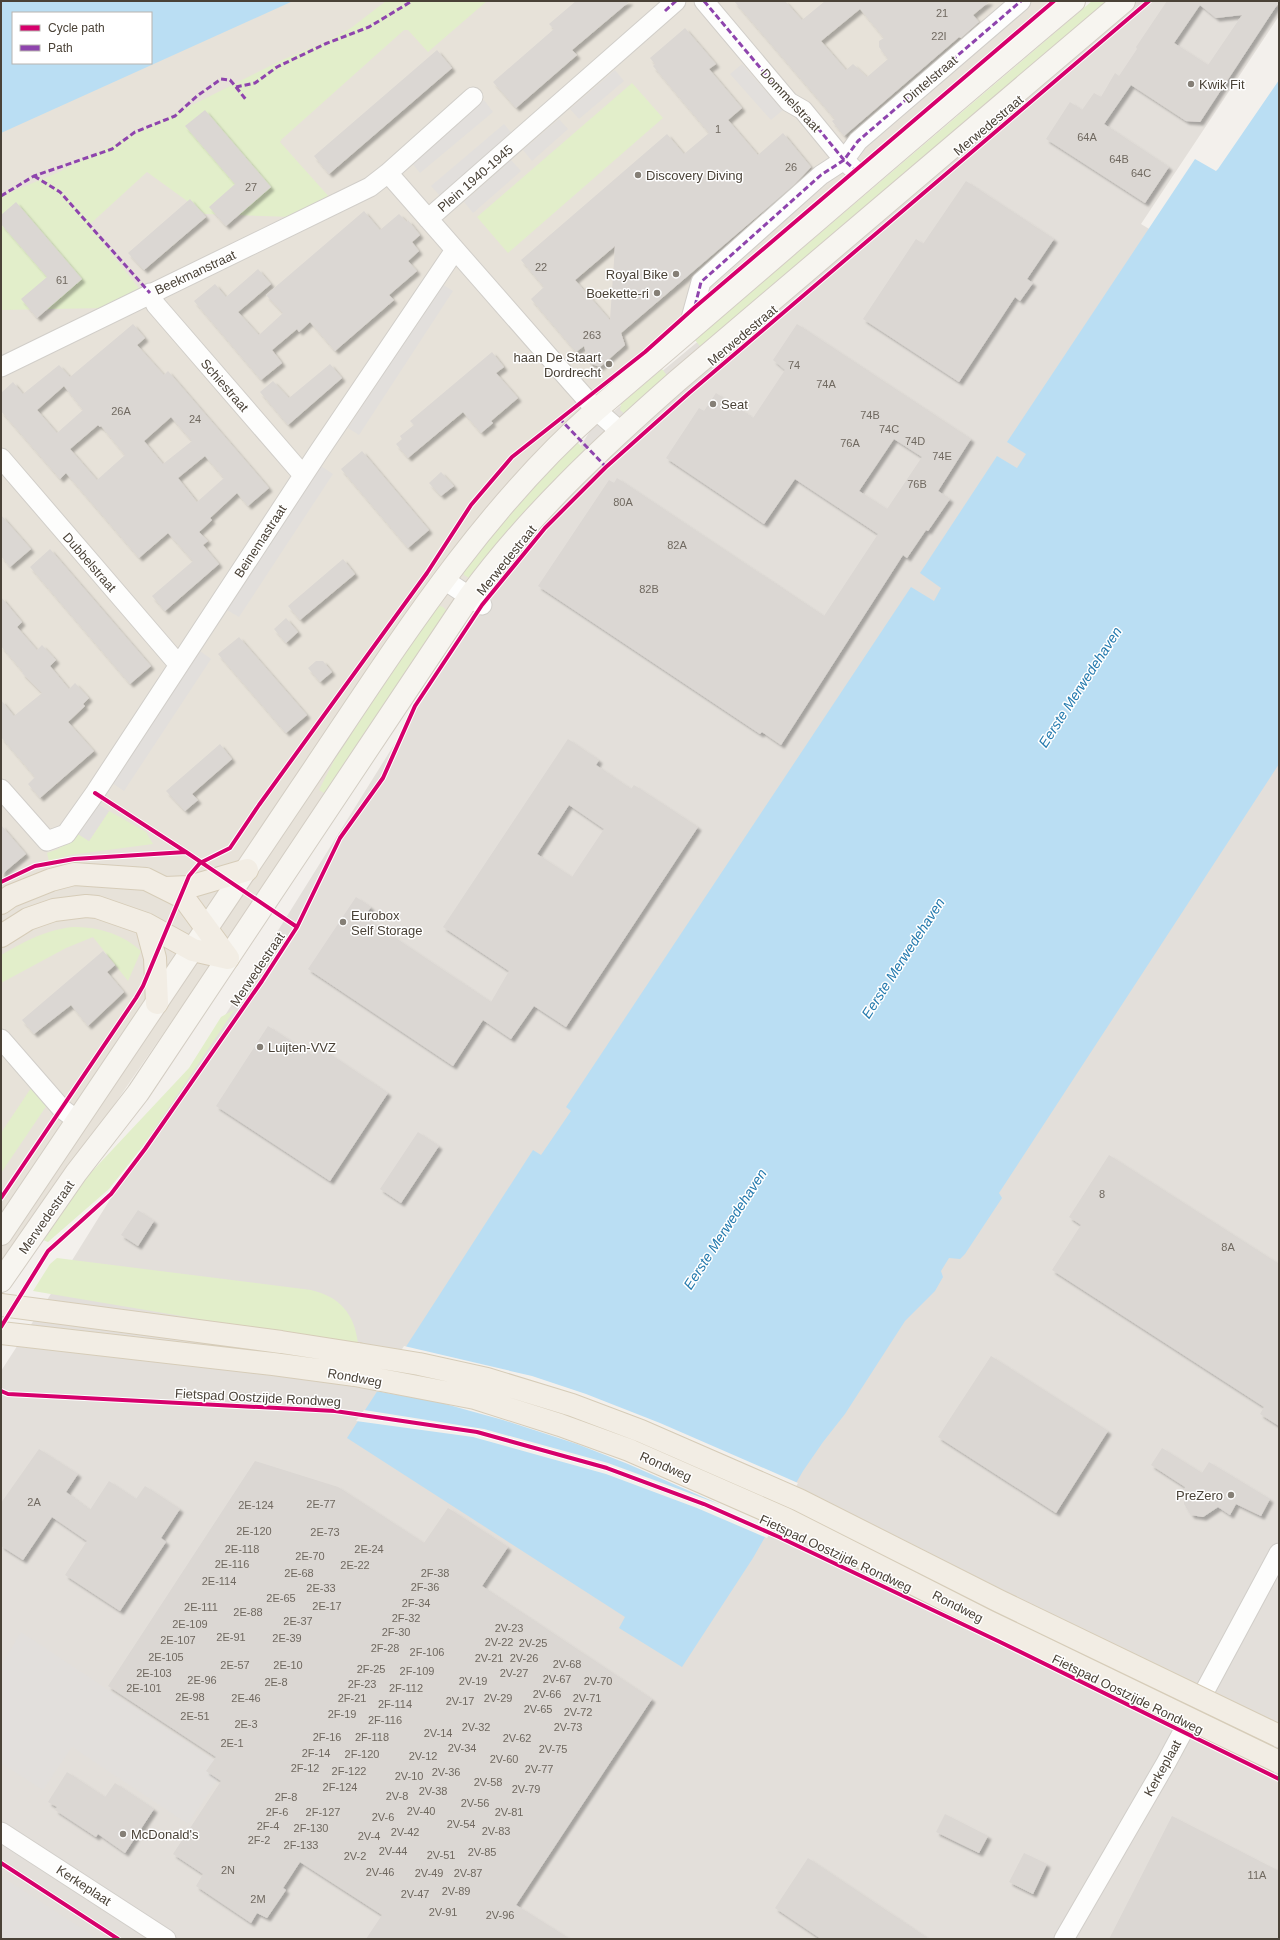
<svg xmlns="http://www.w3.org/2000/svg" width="1280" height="1940" viewBox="0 0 1280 1940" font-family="Helvetica,sans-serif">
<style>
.residential{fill:#e7e2d9}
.industrial{fill:#e3dfda}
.green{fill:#e2eeca}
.parking{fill:#e2dfdc}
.water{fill:#badef3;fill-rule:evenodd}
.pier{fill:#f3f0ec}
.building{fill:#dbd7d3;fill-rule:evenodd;filter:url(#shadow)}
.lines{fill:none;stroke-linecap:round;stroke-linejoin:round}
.street-casing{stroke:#d1cec9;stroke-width:21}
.secondary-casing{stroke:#d3cdc3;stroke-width:24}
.primary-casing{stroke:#d6ccb8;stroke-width:24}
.street{stroke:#fdfdfc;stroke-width:19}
.secondary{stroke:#f7f5f0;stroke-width:22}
.primary{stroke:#f2ede4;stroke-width:22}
.primary-bridge-casing{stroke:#d6ccb8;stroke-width:24;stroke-linecap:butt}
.primary-bridge{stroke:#f2ede4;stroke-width:22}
.quiet{stroke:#8e44ad;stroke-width:3;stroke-dasharray:6 3;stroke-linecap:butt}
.cycleway-casing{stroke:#fff;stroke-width:6}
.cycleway{stroke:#d6006c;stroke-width:4}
.poi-dot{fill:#857f76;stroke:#fff;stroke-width:1.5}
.labels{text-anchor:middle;stroke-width:3;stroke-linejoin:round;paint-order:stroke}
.number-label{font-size:11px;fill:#706960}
.street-label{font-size:13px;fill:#4a4237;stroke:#fff}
.poi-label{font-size:13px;fill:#4a4237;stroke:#fff;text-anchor:start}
.water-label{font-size:14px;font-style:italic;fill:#247aae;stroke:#fff}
</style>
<defs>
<filter id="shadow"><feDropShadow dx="3.5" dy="3.5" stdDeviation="1" flood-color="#0004"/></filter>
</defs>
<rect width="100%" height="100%" fill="#f3f0ec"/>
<path class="residential" d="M258,1H1085L577,433L1,1269V125L151,63Z"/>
<path class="industrial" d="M1109,1H1279V16L1141,224L1279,308V1939H1V1371L56,1286L590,431Z"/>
<path class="green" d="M386,1H487L428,52L408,30H404L282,139L280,142L331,199L292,217L205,214L147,172L89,225L142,292L105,308L2,310L1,308V196L57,173L282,60L330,40L351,28Z
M1092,1H1111L703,350L695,340Z
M632,83L663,118L508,253L477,217Z
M662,369L669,378L625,414L620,410L621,404Z
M577,442L586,451L473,576L469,578L464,575L463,572C499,526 536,483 577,442Z
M436,605L443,607L446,610L445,614L326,794L319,790L345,739Z
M109,811L146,832L153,844L70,855L49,861L47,853L58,849L78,834L89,841Z
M72,927C97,926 123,934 141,951L128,981L93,937L66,948L1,983V955C26,941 43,931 72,927Z
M235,1009L143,1146L109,1189L48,1242L43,1240L83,1181L189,1068L221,1017Z
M31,1088L47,1105L1,1173V1133Z
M57,1258L311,1290C340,1297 354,1313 358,1343L199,1319L33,1291L50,1264Z"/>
<path class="parking" d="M742,64L783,110L771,120L730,74Z
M615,70L624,81L579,119L570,109Z
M484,100L493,112L420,173L411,162Z
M559,119L568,129L532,161L523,150Z
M504,124L514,136L441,197L431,186Z
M511,160L521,171L473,213L464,202Z
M442,284L453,291L359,435L348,428Z
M321,466L333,474L239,617L227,610Z
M200,651L211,659L124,791L112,783Z
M98,804L109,811L89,841L78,834Z
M21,1632L226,1768L188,1824L72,1747L43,1790L1,1763V1666Z
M1,1876L98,1939H1Z"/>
<path class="water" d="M1,1H293L1,133ZM13,13H151V63H13Z
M1279,80V764L999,1193L1002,1198L965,1254L960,1259L949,1258L941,1271L943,1277L935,1291L905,1321L845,1414L823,1442L803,1471L753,1558L682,1667L619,1628L625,1617L347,1438L533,1150L541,1155L571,1111L566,1107L911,587L934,601L941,588L920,573L997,456L1017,468L1026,454L1007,442L1195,159L1216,171L1218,169Z"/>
<path class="pier" d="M404,1346L532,1376L586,1394L660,1423L798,1483L767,1538L697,1508L606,1474L473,1437L356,1421L364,1410L484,1429L608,1463L719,1504L628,1464L577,1444L503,1420L438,1402L376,1391Z"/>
<path class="building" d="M576,1H630L572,50L577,55L516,108L493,82L554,29L549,24Z
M734,1H785L802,20L825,1H990L973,15L979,22L961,38L959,37L844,136L832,121L835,119ZM860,9L884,38L879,41V47L888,59L867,77L853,64L846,70L821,41Z
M1167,1L1279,2L1200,122L1186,121L1131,85L1104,124L1169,167L1145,203L1046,139L1070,102L1082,110L1094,93L1101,97L1115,73L1119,76L1137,49L1136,47ZM1200,5L1216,18L1242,15L1208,65L1174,43Z
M685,28L716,64L709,69L742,108L728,120L758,155L783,133L811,167L794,185L621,333L625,345L600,367L589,363L584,346L576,352L531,299L544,287L521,260L667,134L684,154L709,133L653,66L655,64L650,58ZM615,246L610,320L575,280Z
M437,50L452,68L329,174L314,156Z
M205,110L271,187L226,226L209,207L235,184L185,126Z
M966,181L1054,239L1027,279L1033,283L1020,301L1015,297L959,382L863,319L916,239L923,244Z
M190,199L206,217L144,270L128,253Z
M16,202L82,279L37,318L21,299L47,277L1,224V215Z
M364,211L380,230L399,214L407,222L408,220L420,235L412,242L419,251L408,261L417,271L389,295L394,300L335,351L310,322L299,332L297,329L272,350L282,363L261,380L194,301L215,284L226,297L258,269L271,284L238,312L259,335L283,313L266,295Z
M133,324L145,338L137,345L164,375L168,371L269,488L248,506L237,493L210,518L212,520L199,532L208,541L203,545L219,564L165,611L152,596L193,561L168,533L139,558L66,473L60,479L1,411V393L13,382L23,394L59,365L70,377ZM64,386L83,410L57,433L37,410ZM171,417L192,441L163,464L144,441ZM98,425L100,427L101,426L125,455L97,480L70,449ZM205,456L224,478L197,502L178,478Z
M797,324L971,439L938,491L950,499L928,531L926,530L907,558L903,555L781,745L762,732L760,734L538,586L609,480L614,483L617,478L824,616L878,534L795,479L764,524L666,458L699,408L704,411L716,393L753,418L785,370L773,360ZM894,439L922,457L887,509L859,491Z
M492,352L504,367L496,373L518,398L491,421L493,423L481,433L463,412L408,458L396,444L402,439L400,436L414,425L410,421Z
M330,364L342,378L288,425L260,392L273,381L289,398Z
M362,451L429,530L408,548L341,469Z
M441,472L454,486L441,496L429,483Z
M1,515L31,549L10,567L1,556Z
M50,549L151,666L130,684L30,567Z
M343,559L355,574L300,620L288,606Z
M1,597L22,622L17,627L37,650L42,645L56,660L50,666L69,689L75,683L89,698L83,704L85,706L68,722L94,751L40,798L28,784L35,777L1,737V700L14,716L42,693L22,673L23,672L1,646Z
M286,618L298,632L286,643L274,629Z
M239,637L307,715L286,733L218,654Z
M316,661H323L332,672L320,682L308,668Z
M568,739L599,760L596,765L631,789L634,785L698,827L566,1027L534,1006L511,1039L483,1020L453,1066L308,969L356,897L371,907L364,917L491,1002L509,971L443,927ZM569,805L604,829L572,877L537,854Z
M220,744L232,759L192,794L198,800L185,811L166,791Z
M1,825L26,854L1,875Z
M103,951L115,965L107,972L124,992L88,1026L71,1005L34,1034L22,1020Z
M268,1026L312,1055L318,1046L388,1093L330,1181L216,1106Z
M418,1132L439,1146L401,1203L380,1189Z
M1109,1155L1279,1264V1426L1260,1414L1264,1407L1052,1270L1081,1225L1069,1217Z
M138,1210L154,1221L138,1246L121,1235Z
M991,1356L1108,1431L1056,1513L938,1437Z
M1162,1448L1202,1473L1209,1462L1270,1499L1261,1516L1236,1504L1230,1515L1218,1507L1203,1517L1191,1515L1184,1504L1185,1487L1151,1465Z
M39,1449L78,1474L66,1492L90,1510L109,1481L136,1499L145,1486L180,1509L161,1538L166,1542L120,1611L65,1575L87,1541L52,1517L23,1560L1,1546V1503Z
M255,1461L338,1487L424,1543L448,1508L508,1547L482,1586L652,1699L516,1905L570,1939H366L382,1915L300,1862L283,1888L286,1890L267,1918L257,1913L251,1923L196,1886L203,1874L173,1854L221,1781L206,1771L216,1757L108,1686Z
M67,1772L105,1797L115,1783L154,1809L125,1853L98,1834L96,1837L55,1810L57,1807L48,1802Z
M945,1814L988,1836L979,1853L936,1832Z
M1172,1816L1279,1871V1939H1109Z
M1024,1853L1047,1864L1033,1894L1009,1882Z
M808,1858L929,1939H821L775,1908Z"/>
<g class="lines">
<g class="street-casing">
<path id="street" d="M704,1L789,102L803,110L844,160L865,180
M388,173L572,383L596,410L620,431
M428,219L676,1
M150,293L156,305L303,475
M687,333L701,282L821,175L844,160L858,141L1021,1
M1,367L370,187L388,173L473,97
M1,458L179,665
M443,579L482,605
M1,789L47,841L66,834L95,793L318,453L455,250
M1,1039L62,1109L77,1120
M1,1832L166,1939
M1064,1939L1166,1763L1279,1553"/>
</g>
<g class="secondary-casing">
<path id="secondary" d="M1,1234C101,1085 202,937 301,788C391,655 475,517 596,410C756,274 913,136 1074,1
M1,1281L76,1173L138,1093L469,597C528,516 602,447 677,381L1124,1"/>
</g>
<g class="primary-casing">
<path id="primary" d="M165,888L189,887L247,870
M1,903L11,896L51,880L74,874L146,879L184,898L228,958
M146,924L155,958L157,1003
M1,936L28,919L54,910L86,906L97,907L146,924L193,950L228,958
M1,1305L281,1342L358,1354
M1,1333L273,1364L355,1375"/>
</g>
<use href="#street" class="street"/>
<use href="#secondary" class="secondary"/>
<use href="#primary" class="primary"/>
<g class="primary-bridge-casing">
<path id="primary-bridge" d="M358,1354L419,1364L487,1379L572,1405L641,1431L799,1500L999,1601L1279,1736
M355,1375L475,1398L560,1425L629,1450L786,1519L987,1621L1279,1762"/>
</g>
<use href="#primary-bridge" class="primary-bridge"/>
<path class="quiet" d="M704,1L789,102L803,110L844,160L856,171
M665,11L676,1
M236,87L247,101
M34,176L60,192L150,293
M1,196L34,176L112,149L135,132L175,116L197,96L221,79L230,80L236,87L255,83L277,67L325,44L369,27L412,1
M695,306L701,282L821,175L844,160L858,141L1021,1
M559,418L606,467"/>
<g class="cycleway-casing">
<path id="cycleway" d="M95,793L186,852
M1,882L35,866L74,859L186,852L297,927
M1,1198L136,998L143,986L189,876L200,863L230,848L259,805L427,573L471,505L512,457L645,352L694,308L1054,1
M1,1327L48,1251L111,1194L145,1149L262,981L297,927L340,838L383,778L415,706L482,605L545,528L606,467L689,393L1149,1
M1,1391L8,1394L335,1411L477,1432L607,1468L704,1504L779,1537L998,1641L1279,1779
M1,1863L118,1939"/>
</g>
<use href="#cycleway" class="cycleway"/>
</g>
<g class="poi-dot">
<circle cx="1191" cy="84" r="4"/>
<circle cx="638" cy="175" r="4"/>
<circle cx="676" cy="274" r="4"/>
<circle cx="657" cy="293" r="4"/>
<circle cx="609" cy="364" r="4"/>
<circle cx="713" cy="404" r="4"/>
<circle cx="343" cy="922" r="4"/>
<circle cx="260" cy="1047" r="4"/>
<circle cx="1231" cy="1495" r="4"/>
<circle cx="123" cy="1834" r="4"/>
</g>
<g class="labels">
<g class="number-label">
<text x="942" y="17">21</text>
<text x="939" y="40">22I</text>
<text x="718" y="133">1</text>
<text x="1087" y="141">64A</text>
<text x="1119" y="163">64B</text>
<text x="791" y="171">26</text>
<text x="1141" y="177">64C</text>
<text x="251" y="191">27</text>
<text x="541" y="271">22</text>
<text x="62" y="284">61</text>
<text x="592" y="339">263</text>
<text x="794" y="369">74</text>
<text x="826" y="388">74A</text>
<text x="121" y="415">26A</text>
<text x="870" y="419">74B</text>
<text x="195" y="423">24</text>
<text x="889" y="433">74C</text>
<text x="915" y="445">74D</text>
<text x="850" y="447">76A</text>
<text x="942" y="460">74E</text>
<text x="917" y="488">76B</text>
<text x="623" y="506">80A</text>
<text x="677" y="549">82A</text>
<text x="649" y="593">82B</text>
<text x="1102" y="1198">8</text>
<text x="1228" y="1251">8A</text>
<text x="34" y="1506">2A</text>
<text x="321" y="1508">2E-77</text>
<text x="256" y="1509">2E-124</text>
<text x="254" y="1535">2E-120</text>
<text x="325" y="1536">2E-73</text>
<text x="242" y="1553">2E-118</text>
<text x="369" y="1553">2E-24</text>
<text x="310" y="1560">2E-70</text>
<text x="232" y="1568">2E-116</text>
<text x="355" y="1569">2E-22</text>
<text x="299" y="1577">2E-68</text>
<text x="435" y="1577">2F-38</text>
<text x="219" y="1585">2E-114</text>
<text x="425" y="1591">2F-36</text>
<text x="321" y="1592">2E-33</text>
<text x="281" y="1602">2E-65</text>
<text x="416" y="1607">2F-34</text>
<text x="327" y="1610">2E-17</text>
<text x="201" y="1611">2E-111</text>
<text x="248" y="1616">2E-88</text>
<text x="406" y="1622">2F-32</text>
<text x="298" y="1625">2E-37</text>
<text x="190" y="1628">2E-109</text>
<text x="509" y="1632">2V-23</text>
<text x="396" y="1636">2F-30</text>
<text x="231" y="1641">2E-91</text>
<text x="287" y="1642">2E-39</text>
<text x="178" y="1644">2E-107</text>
<text x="499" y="1646">2V-22</text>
<text x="533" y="1647">2V-25</text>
<text x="385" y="1652">2F-28</text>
<text x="427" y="1656">2F-106</text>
<text x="166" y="1661">2E-105</text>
<text x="489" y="1662">2V-21</text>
<text x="524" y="1662">2V-26</text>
<text x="567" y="1668">2V-68</text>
<text x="235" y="1669">2E-57</text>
<text x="288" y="1669">2E-10</text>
<text x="371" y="1673">2F-25</text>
<text x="417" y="1675">2F-109</text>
<text x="154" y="1677">2E-103</text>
<text x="514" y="1677">2V-27</text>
<text x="557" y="1683">2V-67</text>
<text x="202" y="1684">2E-96</text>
<text x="473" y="1685">2V-19</text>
<text x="598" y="1685">2V-70</text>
<text x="276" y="1686">2E-8</text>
<text x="362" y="1688">2F-23</text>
<text x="144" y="1692">2E-101</text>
<text x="406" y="1692">2F-112</text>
<text x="547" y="1698">2V-66</text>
<text x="190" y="1701">2E-98</text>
<text x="246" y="1702">2E-46</text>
<text x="352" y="1702">2F-21</text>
<text x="498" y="1702">2V-29</text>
<text x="587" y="1702">2V-71</text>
<text x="460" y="1705">2V-17</text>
<text x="395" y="1708">2F-114</text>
<text x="538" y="1713">2V-65</text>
<text x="578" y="1716">2V-72</text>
<text x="342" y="1718">2F-19</text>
<text x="195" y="1720">2E-51</text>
<text x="385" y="1724">2F-116</text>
<text x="246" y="1728">2E-3</text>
<text x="476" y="1731">2V-32</text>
<text x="568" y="1731">2V-73</text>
<text x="438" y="1737">2V-14</text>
<text x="327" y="1741">2F-16</text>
<text x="372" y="1741">2F-118</text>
<text x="517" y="1742">2V-62</text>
<text x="232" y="1747">2E-1</text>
<text x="462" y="1752">2V-34</text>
<text x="553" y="1753">2V-75</text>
<text x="316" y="1757">2F-14</text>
<text x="362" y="1758">2F-120</text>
<text x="423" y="1760">2V-12</text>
<text x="504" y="1763">2V-60</text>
<text x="305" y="1772">2F-12</text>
<text x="539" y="1773">2V-77</text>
<text x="349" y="1775">2F-122</text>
<text x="446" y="1776">2V-36</text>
<text x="409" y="1780">2V-10</text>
<text x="488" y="1786">2V-58</text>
<text x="340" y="1791">2F-124</text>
<text x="526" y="1793">2V-79</text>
<text x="433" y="1795">2V-38</text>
<text x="397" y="1800">2V-8</text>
<text x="286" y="1801">2F-8</text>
<text x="475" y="1807">2V-56</text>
<text x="421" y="1815">2V-40</text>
<text x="277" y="1816">2F-6</text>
<text x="323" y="1816">2F-127</text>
<text x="509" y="1816">2V-81</text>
<text x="383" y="1821">2V-6</text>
<text x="461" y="1828">2V-54</text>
<text x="268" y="1830">2F-4</text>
<text x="311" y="1832">2F-130</text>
<text x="496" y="1835">2V-83</text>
<text x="405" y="1836">2V-42</text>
<text x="369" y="1840">2V-4</text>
<text x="259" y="1844">2F-2</text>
<text x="301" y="1849">2F-133</text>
<text x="393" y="1855">2V-44</text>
<text x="482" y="1856">2V-85</text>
<text x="441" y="1859">2V-51</text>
<text x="355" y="1860">2V-2</text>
<text x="228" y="1874">2N</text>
<text x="380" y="1876">2V-46</text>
<text x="429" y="1877">2V-49</text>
<text x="468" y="1877">2V-87</text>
<text x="1257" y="1879">11A</text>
<text x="456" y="1895">2V-89</text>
<text x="415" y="1898">2V-47</text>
<text x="258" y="1903">2M</text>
<text x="443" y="1916">2V-91</text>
<text x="500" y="1919">2V-96</text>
</g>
<g class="street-label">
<text transform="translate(930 79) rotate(-40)" y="5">Dintelstraat</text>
<text transform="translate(791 100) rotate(47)" y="5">Dommelstraat</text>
<text transform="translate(988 125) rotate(-40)" y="5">Merwedestraat</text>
<text transform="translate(475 178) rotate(-41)" y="5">Plein 1940-1945</text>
<text transform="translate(195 272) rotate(-25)" y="5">Beekmanstraat</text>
<text transform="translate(742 335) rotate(-40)" y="5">Merwedestraat</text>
<text transform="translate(225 385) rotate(49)" y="5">Schiestraat</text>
<text transform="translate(260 541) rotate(-57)" y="5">Beinemastraat</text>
<text transform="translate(506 560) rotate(-51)" y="5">Merwedestraat</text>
<text transform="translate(90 562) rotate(49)" y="5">Dubbelstraat</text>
<text transform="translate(257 969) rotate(-56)" y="5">Merwedestraat</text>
<text transform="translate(46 1217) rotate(-55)" y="5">Merwedestraat</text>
<text transform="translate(355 1377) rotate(10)" y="5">Rondweg</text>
<text transform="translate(258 1397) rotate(3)" y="5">Fietspad Oostzijde Rondweg</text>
<text transform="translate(666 1466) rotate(24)" y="5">Rondweg</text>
<text transform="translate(836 1553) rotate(25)" y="5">Fietspad Oostzijde Rondweg</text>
<text transform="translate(958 1606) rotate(27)" y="5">Rondweg</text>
<text transform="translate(1128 1694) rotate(26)" y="5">Fietspad Oostzijde Rondweg</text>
<text transform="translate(1162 1768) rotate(-61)" y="5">Kerkeplaat</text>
<text transform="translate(84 1885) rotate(33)" y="5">Kerkeplaat</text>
</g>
<g class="poi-label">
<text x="1199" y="89">Kwik Fit</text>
<text x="646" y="180">Discovery Diving</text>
<text x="668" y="279" text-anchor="end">Royal Bike</text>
<text x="649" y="298" text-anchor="end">Boekette-ri</text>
<text x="601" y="362" text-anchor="end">haan De Staart<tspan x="601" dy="15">Dordrecht</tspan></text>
<text x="721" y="409">Seat</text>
<text x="351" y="920">Eurobox<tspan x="351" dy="15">Self Storage</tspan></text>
<text x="268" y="1052">Luijten-VVZ</text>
<text x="1223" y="1500" text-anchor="end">PreZero</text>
<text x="131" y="1839">McDonald's</text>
</g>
<g class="water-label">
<text transform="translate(1080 687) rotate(-57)" y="5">Eerste Merwedehaven</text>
<text transform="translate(903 958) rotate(-57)" y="5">Eerste Merwedehaven</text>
<text transform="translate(725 1229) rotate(-57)" y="5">Eerste Merwedehaven</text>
</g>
</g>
<rect width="1280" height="1940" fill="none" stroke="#4a4237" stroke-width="4"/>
<rect x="12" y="12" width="140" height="52" fill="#ffffff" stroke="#b7b3af"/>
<rect x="20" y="25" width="20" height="6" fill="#d6006c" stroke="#b7b3af"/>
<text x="48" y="32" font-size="12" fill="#4a4237">Cycle path</text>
<rect x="20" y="45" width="20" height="6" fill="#8e44ad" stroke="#b7b3af"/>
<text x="48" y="52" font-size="12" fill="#4a4237">Path</text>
</svg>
